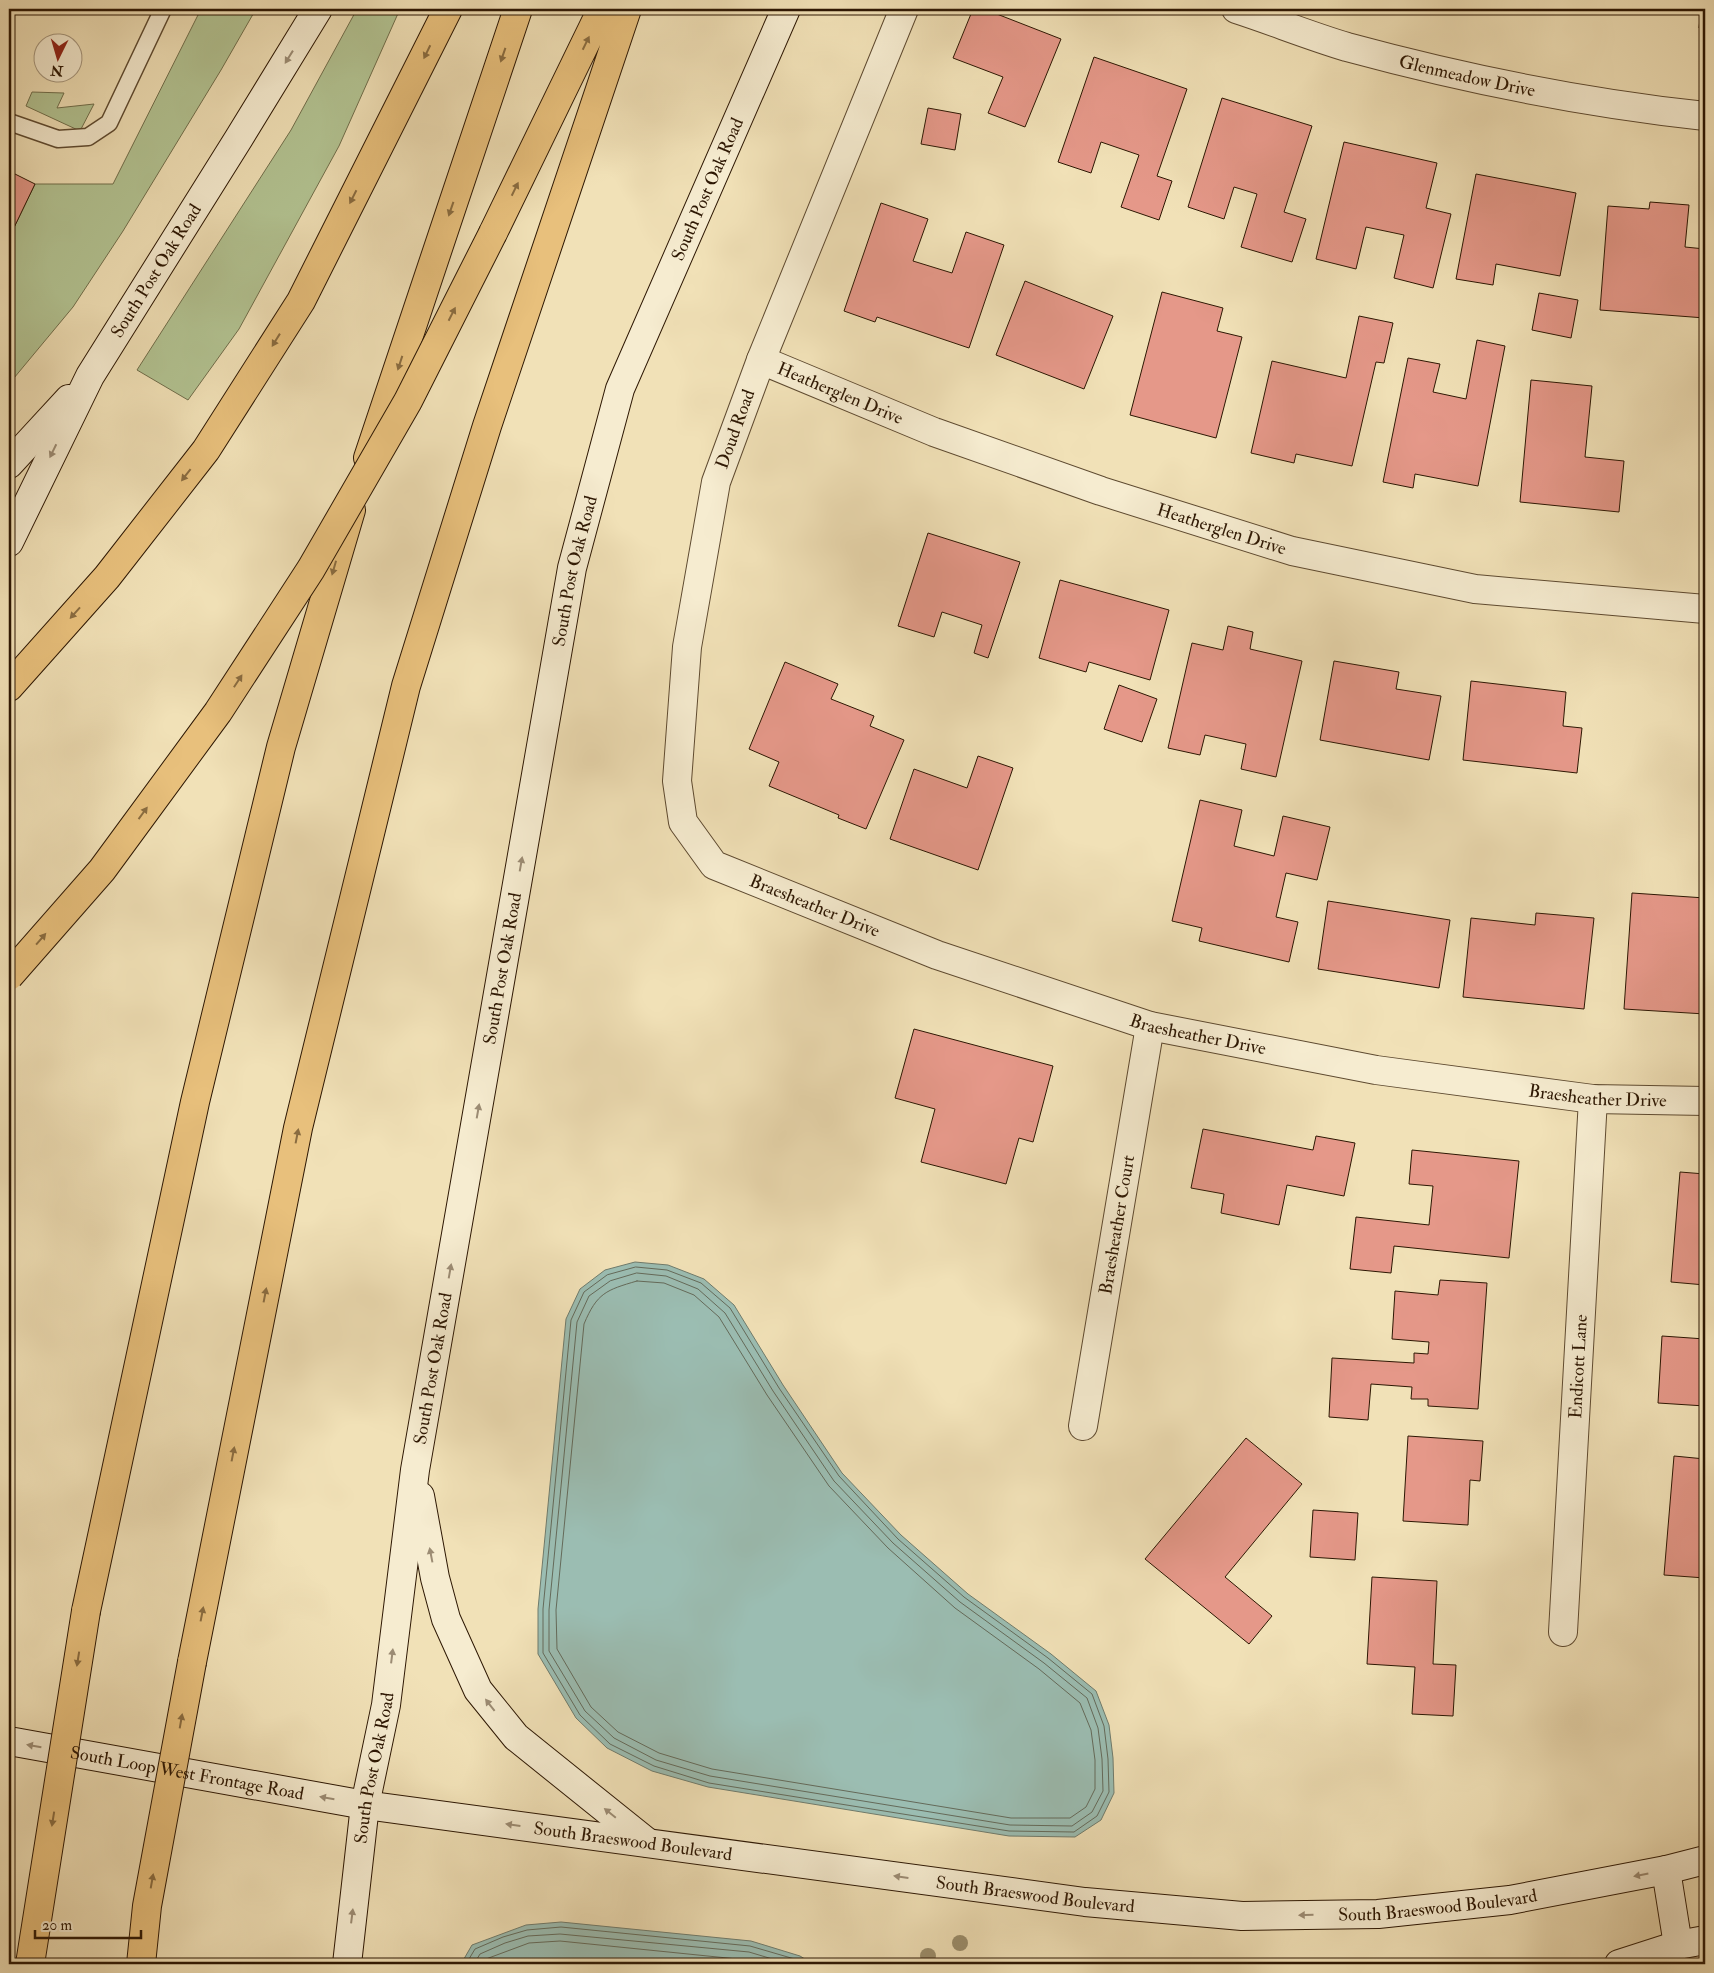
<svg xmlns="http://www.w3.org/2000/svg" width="1714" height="1973" viewBox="0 0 1714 1973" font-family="'IM FELL Double Pica',serif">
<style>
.green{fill:#b3c493;stroke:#706e4b}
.water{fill:#9bbdb2;stroke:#6f7b6c}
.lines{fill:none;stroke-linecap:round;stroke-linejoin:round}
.shore{stroke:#646a5a;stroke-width:1}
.building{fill:#e59889;stroke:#2d1703}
.service-casing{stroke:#5e4a30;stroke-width:19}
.minor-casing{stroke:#5e4a30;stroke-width:30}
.secondary-casing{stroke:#2d1703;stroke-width:30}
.motorway-casing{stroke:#2d1703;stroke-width:30}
.service{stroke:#f6ecd0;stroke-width:16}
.minor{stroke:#f6ecd0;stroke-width:28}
.secondary{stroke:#f6ecd0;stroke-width:28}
.motorway{stroke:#e8c07c;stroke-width:28}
.motorway-bridge-casing{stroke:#2d1703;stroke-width:30;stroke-linecap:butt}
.motorway-bridge{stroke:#e8c07c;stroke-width:28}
.tree{fill:#9b8e6c}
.oneway{fill:#8a6c40}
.oneway2{fill:#9c8c74}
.labels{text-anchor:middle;stroke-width:5;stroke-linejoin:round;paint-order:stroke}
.street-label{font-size:18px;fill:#2d1703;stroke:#f6ecd0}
</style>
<rect width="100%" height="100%" fill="#f1e1b7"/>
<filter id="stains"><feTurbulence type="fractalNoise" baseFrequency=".004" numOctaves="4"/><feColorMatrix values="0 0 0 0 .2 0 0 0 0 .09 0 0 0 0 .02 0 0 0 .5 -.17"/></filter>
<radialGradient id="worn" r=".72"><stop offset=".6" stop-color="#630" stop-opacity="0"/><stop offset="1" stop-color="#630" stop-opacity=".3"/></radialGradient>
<path class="green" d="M201,9H256L221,70L123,231L73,307L9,384V238L35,184H113Z
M357,9H400L339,146L239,329L188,400L137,370L291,130Z
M32,92L64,93L57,108L94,104L80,131L26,106Z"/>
<path class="water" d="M635,1262L668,1265L704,1279L734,1305L783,1385L842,1473L901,1535L968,1594L1051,1654L1096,1691L1109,1725L1113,1758L1114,1793L1101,1820L1075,1837L1009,1836L708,1787L652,1771L607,1748L576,1718L538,1654V1609L566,1319L580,1289L605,1270Z
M561,1922L751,1941L800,1956L813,1964H461L472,1945L526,1925Z"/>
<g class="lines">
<path class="shore" d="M636,1267L667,1270L701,1283L730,1308L779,1388L839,1476L898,1539L964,1597L1048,1658L1092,1694L1104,1726L1108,1759L1109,1792L1097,1816L1074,1832L1009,1831L709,1783L654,1766L610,1744L580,1715L543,1653V1609L571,1320L584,1292L607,1275Z
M637,1273L666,1276L698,1289L725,1313L773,1391L834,1481L893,1543L960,1602L1044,1663L1087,1698L1098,1728L1102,1759L1103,1791L1092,1812L1072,1826L1010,1825L710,1776L656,1760L614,1738L585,1711L549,1651V1610L577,1322L589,1296L610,1281Z
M637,1281L664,1283L694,1295L719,1317L767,1395L829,1486L888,1548L955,1608L1039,1669L1080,1703L1091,1730L1095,1760V1789L1086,1807L1070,1818H1011L712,1769L659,1753L618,1732L591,1707L557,1649L556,1610L584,1324C597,1293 606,1290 637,1281Z
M466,1964L475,1949L503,1937L527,1930L561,1927L750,1946L798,1960L804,1964
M474,1964L480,1954L505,1943L528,1936L560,1934L749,1952L789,1964
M482,1964L486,1959L529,1943L560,1941L747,1960L762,1964"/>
</g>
<path class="building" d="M973,9H984L1061,39L1025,127L988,113L1003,77L953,58Z
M1626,9H1663V13Z
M1701,9H1705V29L1699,28Z
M1094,57L1187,89L1157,176L1172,181L1159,220L1121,207L1139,155L1101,142L1091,173L1058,162Z
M1222,98L1312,126L1284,212L1306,219L1292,262L1241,247L1257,194L1234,187L1224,219L1188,207Z
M928,108L961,114L955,150L921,144Z
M1344,142L1437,163L1426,208L1451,214L1433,288L1394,278L1404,235L1366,227L1356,269L1316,259Z
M9,171L35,184L9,238Z
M1476,174L1576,193L1560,276L1496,264L1493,285L1456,279Z
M1650,202L1689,205L1685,247L1705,249V318L1600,310L1608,206L1649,209Z
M881,203L928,219L913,261L952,273L966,232L1004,245L969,348L877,317L875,322L844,311Z
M1025,281L1113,316L1084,389L996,355Z
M1162,292L1223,308L1217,331L1242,337L1216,438L1130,415Z
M1539,293L1578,300L1571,338L1532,330Z
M1359,316L1393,323L1384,363L1376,362L1352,466L1296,454L1294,463L1251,453L1272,361L1346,378Z
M1477,340L1505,346L1478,486L1415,474L1413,488L1383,482L1408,358L1440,364L1433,392L1466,399Z
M1531,380L1592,386L1585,457L1624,461L1619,512L1520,502Z
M928,533L1020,562L988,658L974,653L982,625L942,612L934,637L898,626Z
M1060,580L1169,610L1150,680L1089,662L1086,672L1039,658Z
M1228,626L1253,632L1250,649L1302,661L1276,777L1241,769L1246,744L1205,735L1200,755L1168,748L1192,643L1223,650Z
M1334,661L1399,672L1396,689L1441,696L1429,760L1320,740Z
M785,662L838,684L831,699L874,716L870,726L904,740L866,829L838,818L839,815L769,786L779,762L749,749Z
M1471,681L1566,692L1563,726L1582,728L1577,773L1463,760Z
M1119,685L1157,699L1142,742L1104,729Z
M978,756L1013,768L978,870L890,839L914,769L967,788Z
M1200,800L1242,810L1234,846L1274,856L1283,816L1330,827L1317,880L1286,873L1276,917L1298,922L1289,962L1199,941L1202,928L1172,921Z
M1632,893L1705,898V1014L1624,1009Z
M1328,901L1450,920L1439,988L1318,969Z
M1536,913L1594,918L1584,1009L1463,997L1471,918L1535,925Z
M914,1029L1053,1066L1033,1142L1019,1138L1006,1184L921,1162L935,1109L895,1098Z
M1203,1129L1313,1150L1316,1136L1355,1143L1344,1196L1287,1185L1279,1225L1221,1213L1224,1194L1191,1188Z
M1412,1150L1519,1161L1509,1258L1394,1246L1391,1273L1350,1269L1356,1217L1429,1225L1433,1186L1409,1184Z
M1680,1172L1705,1174V1285L1671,1282Z
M1440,1280L1487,1283L1478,1409L1428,1406V1399H1411L1412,1387L1371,1384L1368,1420L1329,1417L1332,1358L1414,1363V1353L1428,1354L1429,1342L1392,1339L1395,1291L1438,1295Z
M1662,1336L1705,1339V1406L1658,1403Z
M1408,1436L1483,1441L1480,1481L1470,1480L1468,1525L1403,1521Z
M1246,1438L1302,1484L1225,1577L1272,1616L1249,1644L1145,1559Z
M1674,1456L1705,1459V1578L1664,1575Z
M1313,1510L1358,1513L1355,1560L1310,1557Z
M1372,1577L1437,1581L1433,1664L1456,1665L1453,1716L1412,1714L1415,1667L1367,1664Z"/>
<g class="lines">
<g class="service-casing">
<path id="service" d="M9,122L58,139L88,137L109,123L163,9"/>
</g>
<g class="minor-casing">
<g id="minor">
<path id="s1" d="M904,9L761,360L716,482L687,647L677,781L683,822L714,865L937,955L1150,1026L1376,1070L1593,1099L1705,1101"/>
<path id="s2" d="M1236,9C1273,21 1310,36 1347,47C1465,79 1584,103 1705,116"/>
<path id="s3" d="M761,360L934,432L1101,491L1292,551L1475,589L1705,609"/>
<path id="s4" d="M1083,1426L1150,1026"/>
<path id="s5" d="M1563,1632L1593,1099"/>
</g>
</g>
<g class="secondary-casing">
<g id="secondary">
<path d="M9,464L69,399"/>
<path id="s6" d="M9,542L90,376L239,138L318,9"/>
<path d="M420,1496L435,1578L446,1619L478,1690L516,1737L648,1843"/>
<path id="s7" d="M9,1741L365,1805L1085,1902L1242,1916L1378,1914L1510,1900L1666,1870L1705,1860"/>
<path d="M1666,1870L1678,1945"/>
<path id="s8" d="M347,1964L365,1805L386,1705L415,1470L572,568L620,389L786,9"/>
<path d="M1619,1964L1678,1945L1705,1940"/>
</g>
</g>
<g class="motorway-casing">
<path id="motorway" d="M493,233L602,9
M368,458L518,9
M9,687L107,577L206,450L301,301L448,9
M86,1611L195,1102L281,747L351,510
M192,1662L298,1128L406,686L487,426L627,9"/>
</g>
<use href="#service" class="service"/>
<use href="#minor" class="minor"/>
<use href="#secondary" class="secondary"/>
<use href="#motorway" class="motorway"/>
<g class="motorway-bridge-casing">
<path id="motorway-bridge" d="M9,976L102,870L218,712L311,569L408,401L493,233
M30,1964L86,1611
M141,1964L147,1906L192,1662"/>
</g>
<use href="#motorway-bridge" class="motorway-bridge"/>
</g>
<g class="tree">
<circle cx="960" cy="1943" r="8"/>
<circle cx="928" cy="1956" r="8"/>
</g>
<defs><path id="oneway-solid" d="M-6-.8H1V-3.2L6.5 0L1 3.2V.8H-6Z" transform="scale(1.25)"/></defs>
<g class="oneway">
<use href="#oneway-solid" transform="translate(586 43) rotate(-64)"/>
<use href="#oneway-solid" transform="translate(427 52) rotate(116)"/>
<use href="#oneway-solid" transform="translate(503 55) rotate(109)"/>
<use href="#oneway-solid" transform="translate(515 189) rotate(-64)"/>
<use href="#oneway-solid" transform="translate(353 197) rotate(117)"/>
<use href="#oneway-solid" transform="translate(451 209) rotate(109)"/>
<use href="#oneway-solid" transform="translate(452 314) rotate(-63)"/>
<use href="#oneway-solid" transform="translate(276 340) rotate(122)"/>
<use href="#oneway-solid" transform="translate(400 363) rotate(108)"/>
<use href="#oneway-solid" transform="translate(186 475) rotate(128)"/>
<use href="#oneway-solid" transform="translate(334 568) rotate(106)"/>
<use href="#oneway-solid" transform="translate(75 613) rotate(132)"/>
<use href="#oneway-solid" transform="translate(238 681) rotate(-57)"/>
<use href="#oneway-solid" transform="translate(143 813) rotate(-54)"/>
<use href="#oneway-solid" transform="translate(41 939) rotate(-49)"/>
<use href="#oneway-solid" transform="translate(297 1136) rotate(-79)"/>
<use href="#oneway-solid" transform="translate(265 1295) rotate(-79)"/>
<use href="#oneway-solid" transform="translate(233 1454) rotate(-79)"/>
<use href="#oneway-solid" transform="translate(202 1614) rotate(-79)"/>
<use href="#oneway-solid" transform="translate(78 1659) rotate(99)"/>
<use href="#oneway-solid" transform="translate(181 1721) rotate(-80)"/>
<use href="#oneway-solid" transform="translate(53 1819) rotate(99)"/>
<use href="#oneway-solid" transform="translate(152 1881) rotate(-80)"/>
</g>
<g class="oneway2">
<use href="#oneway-solid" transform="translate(289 57) rotate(122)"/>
<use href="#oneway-solid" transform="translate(53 451) rotate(116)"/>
<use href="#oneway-solid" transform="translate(521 864) rotate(-80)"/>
<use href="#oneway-solid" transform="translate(478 1111) rotate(-80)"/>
<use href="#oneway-solid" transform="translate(450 1271) rotate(-80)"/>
<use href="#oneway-solid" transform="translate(431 1555) rotate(-101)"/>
<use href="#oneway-solid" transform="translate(392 1656) rotate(-83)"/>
<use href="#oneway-solid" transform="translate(490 1705) rotate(-128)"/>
<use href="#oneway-solid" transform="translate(34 1746) rotate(-170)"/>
<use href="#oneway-solid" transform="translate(327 1798) rotate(-170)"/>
<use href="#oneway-solid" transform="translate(610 1813) rotate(-141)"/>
<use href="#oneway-solid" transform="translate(513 1825) rotate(-172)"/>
<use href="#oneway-solid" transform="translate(1641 1875) rotate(169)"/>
<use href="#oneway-solid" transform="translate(901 1877) rotate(-172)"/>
<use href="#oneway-solid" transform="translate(1306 1915) rotate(179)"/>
<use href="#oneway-solid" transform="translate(352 1916) rotate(-83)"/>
</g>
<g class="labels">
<g class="street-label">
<text dy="6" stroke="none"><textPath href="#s2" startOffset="241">Glenmeadow Drive</textPath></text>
<text dy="6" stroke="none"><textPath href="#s8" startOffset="1818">South Post Oak Road</textPath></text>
<text dy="6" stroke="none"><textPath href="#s6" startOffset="309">South Post Oak Road</textPath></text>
<text dy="6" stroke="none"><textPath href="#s3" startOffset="86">Heatherglen Drive</textPath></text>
<text transform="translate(735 429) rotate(-70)" y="6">Doud Road</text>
<text dy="6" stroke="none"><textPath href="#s3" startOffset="491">Heatherglen Drive</textPath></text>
<text dy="6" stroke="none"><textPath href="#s8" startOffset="1412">South Post Oak Road</textPath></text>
<text dy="6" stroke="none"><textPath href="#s1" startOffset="1014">Braesheather Drive</textPath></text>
<text dy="6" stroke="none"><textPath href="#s8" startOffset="1008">South Post Oak Road</textPath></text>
<text dy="6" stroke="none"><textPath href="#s1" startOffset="1419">Braesheather Drive</textPath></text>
<text dy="6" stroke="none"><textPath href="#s1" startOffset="1824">Braesheather Drive</textPath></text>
<text dy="6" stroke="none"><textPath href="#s4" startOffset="204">Braesheather Court</textPath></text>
<text dy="6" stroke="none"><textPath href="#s5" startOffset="266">Endicott Lane</textPath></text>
<text dy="6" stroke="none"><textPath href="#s8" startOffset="602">South Post Oak Road</textPath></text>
<text dy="6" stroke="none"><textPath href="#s8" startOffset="198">South Post Oak Road</textPath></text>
<text dy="6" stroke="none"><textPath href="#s7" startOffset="181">South Loop West Frontage Road</textPath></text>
<text dy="6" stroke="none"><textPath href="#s7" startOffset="632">South Braeswood Boulevard</textPath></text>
<text dy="6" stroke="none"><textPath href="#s7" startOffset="1038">South Braeswood Boulevard</textPath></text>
<text dy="6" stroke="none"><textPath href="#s7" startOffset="1442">South Braeswood Boulevard</textPath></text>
</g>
</g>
<rect width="1714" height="1973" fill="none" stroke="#f1e1b7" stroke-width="30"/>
<rect x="10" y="10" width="1694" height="1953" fill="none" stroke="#2d1703" stroke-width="2.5"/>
<rect x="15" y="15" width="1684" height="1943" fill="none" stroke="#2d1703"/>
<g transform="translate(58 58) rotate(185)"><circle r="24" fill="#f6ecd0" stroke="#a6977e"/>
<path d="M0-4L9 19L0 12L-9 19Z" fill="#8f2418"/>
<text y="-8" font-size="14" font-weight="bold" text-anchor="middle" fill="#2d1703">N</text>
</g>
<path d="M35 1930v8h106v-8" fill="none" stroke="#2d1703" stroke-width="2.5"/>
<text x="42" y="1930" font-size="15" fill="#2d1703" stroke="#f6ecd0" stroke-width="4" paint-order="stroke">20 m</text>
<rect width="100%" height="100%" filter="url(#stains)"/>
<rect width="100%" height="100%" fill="url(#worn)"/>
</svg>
